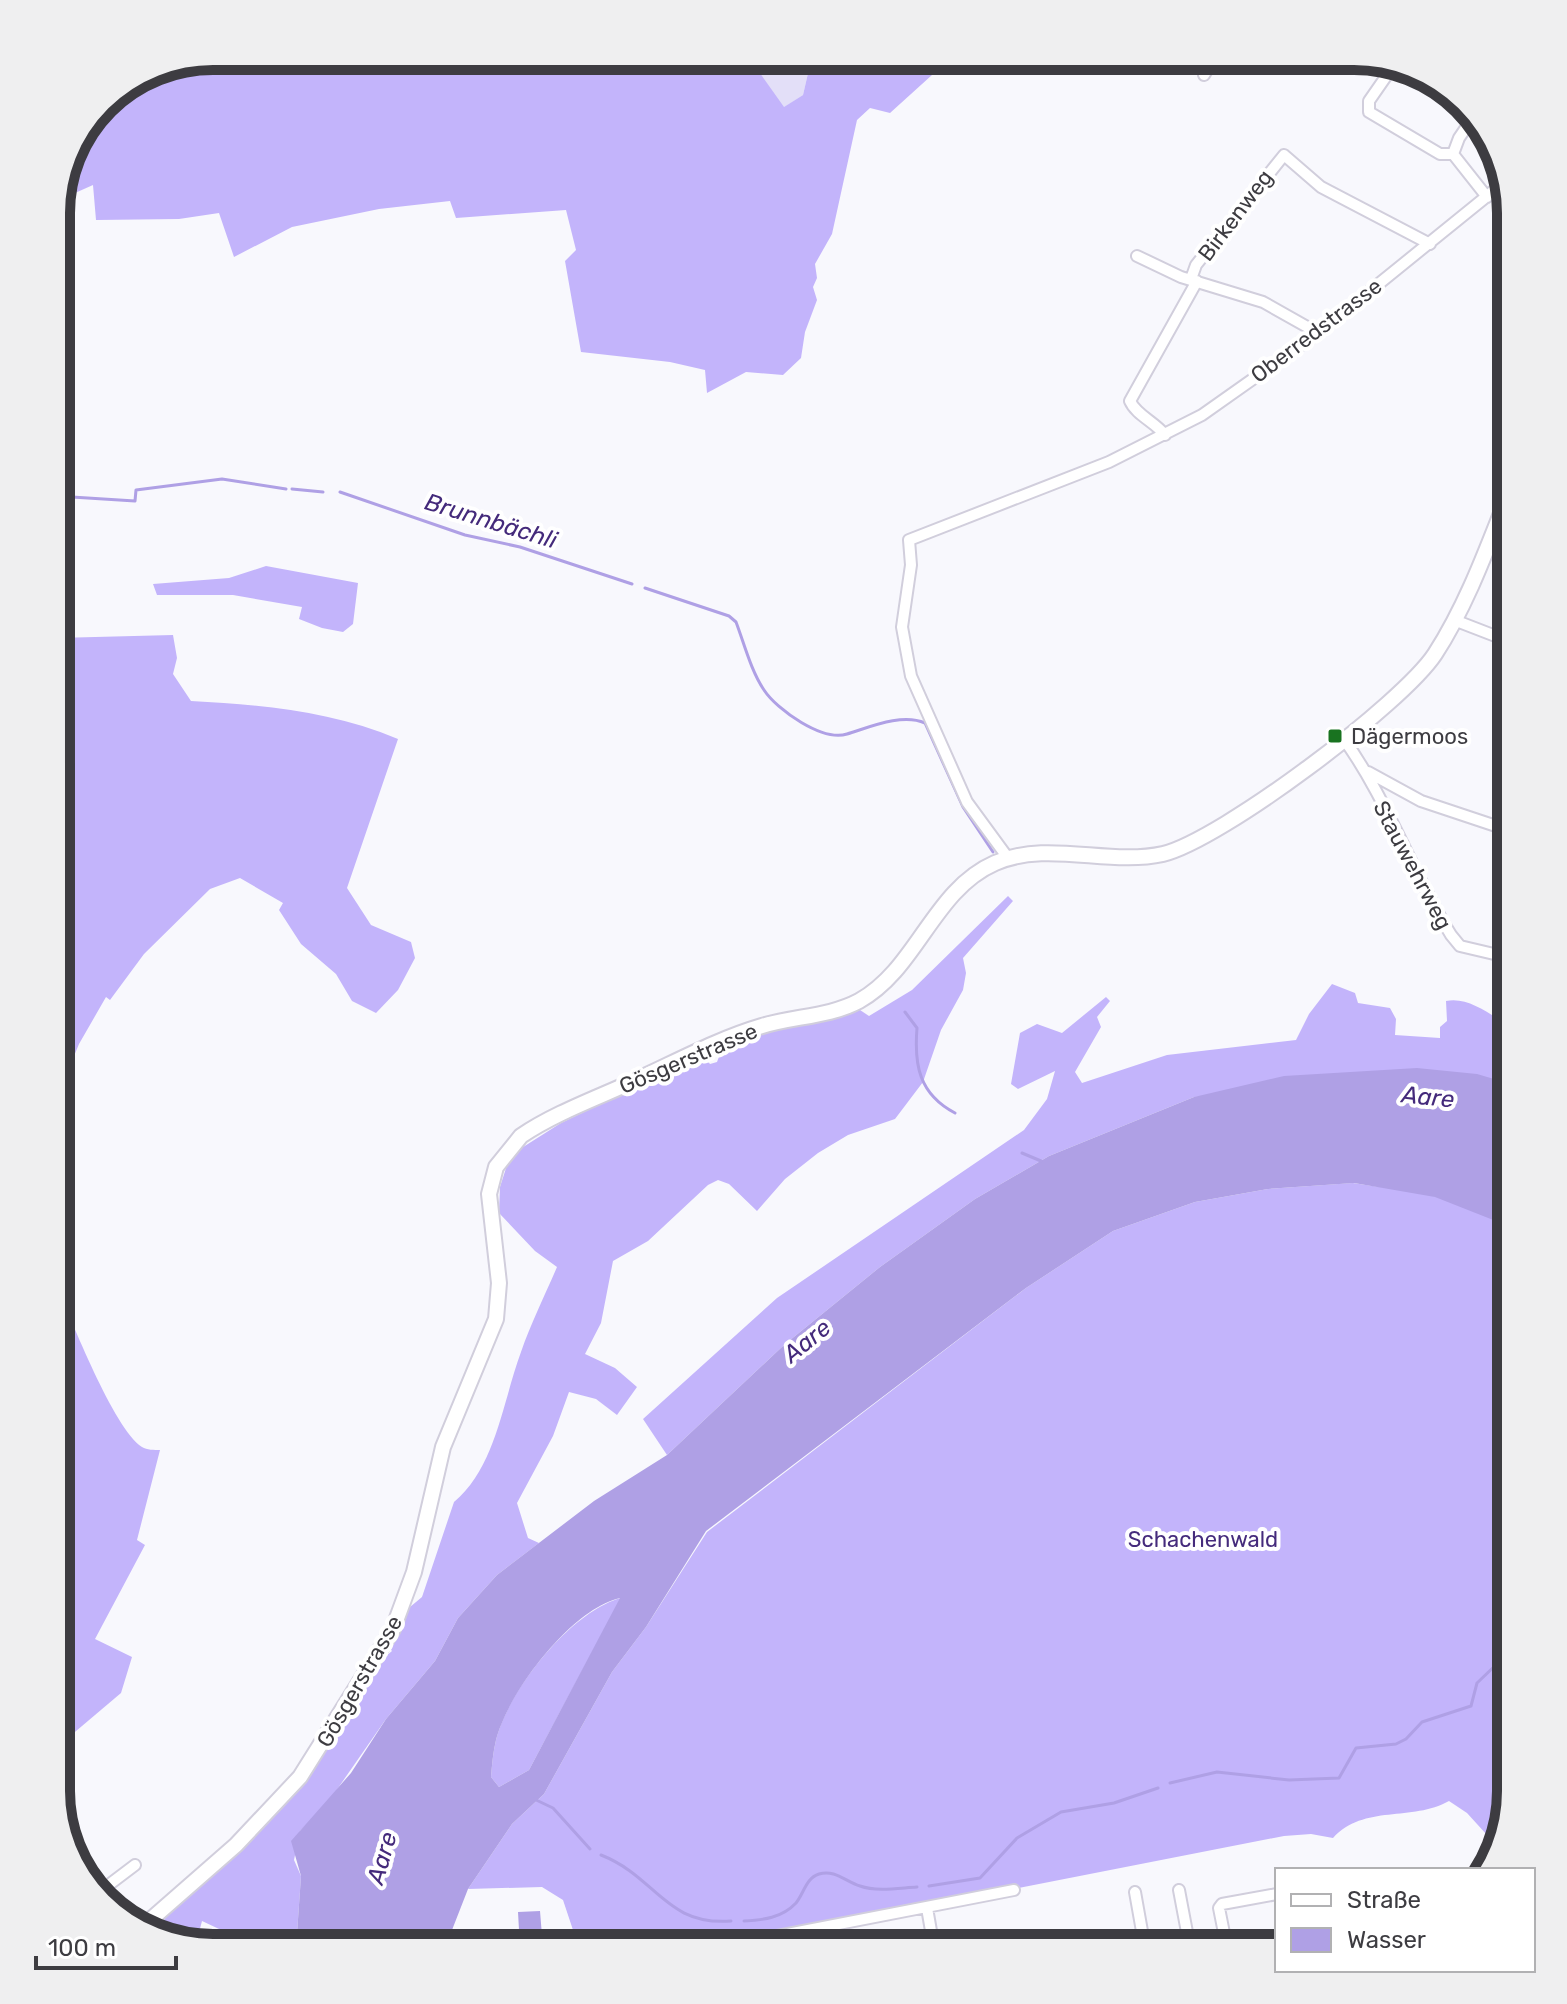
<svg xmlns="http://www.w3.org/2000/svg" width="1567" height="2004" viewBox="0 0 1567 2004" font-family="Rubik,sans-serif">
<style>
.green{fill:#e3dff8}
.forest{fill:#c3b4fb}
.water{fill:#afa0e5;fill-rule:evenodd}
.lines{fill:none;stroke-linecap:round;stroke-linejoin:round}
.stream{stroke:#afa0e5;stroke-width:3}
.street-casing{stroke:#d1cedc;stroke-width:14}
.secondary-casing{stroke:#d1cedc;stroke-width:18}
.street{stroke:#fff;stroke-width:10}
.secondary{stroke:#fff;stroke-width:14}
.poi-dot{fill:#197320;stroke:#fff;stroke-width:3}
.labels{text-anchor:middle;stroke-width:8;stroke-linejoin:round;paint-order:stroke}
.street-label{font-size:22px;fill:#3d3c41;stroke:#fff}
.poi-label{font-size:22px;fill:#3d3c41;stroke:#fff;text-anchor:start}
.park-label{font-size:22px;fill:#452b7c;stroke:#fff}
.water-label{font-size:24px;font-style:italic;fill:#442a7b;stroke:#fff}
.rim{fill:none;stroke:#3d3c41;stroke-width:10}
</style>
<rect width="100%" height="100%" fill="#f8f8fd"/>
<path class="green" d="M755,56H856L849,62L809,69L803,95L783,108L755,66Z"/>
<path class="forest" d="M213,56H755V66L784,107L803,95L809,69L849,62L856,56H943L932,75L890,113L870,108L857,120L832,234L815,264L817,278L813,287L817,300L805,332L801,358L783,375L746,372L707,393L705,370L670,362L581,352L565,261L576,250L566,210L456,218L450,201L379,209L292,227L234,257L219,213L179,219L96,220L93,185L57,201L72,144L109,95L153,68Z
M266,566L358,583L353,624L343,632L322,628L299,619L302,607L233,595H157L153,584L229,578Z
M173,635L177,658L173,674L191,701C263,705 331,711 398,739L347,888L371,925L411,942L415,958L398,990L376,1013L352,1001L336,974L301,944L279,910L283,903L240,878L210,889L144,954L110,1000L106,997L79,1044L57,1097L62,1103L56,1149V638Z
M1008,896L1013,901L963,958L966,973L963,990L941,1030L923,1082L895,1119L848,1135L818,1153L785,1179L757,1211L729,1184L718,1180L708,1185L648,1241L613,1261L601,1323L585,1354L615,1368L637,1387L617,1415L596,1399L569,1392L553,1436L517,1503L528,1538L539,1543L497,1575L458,1618L435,1661L386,1719L329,1801L300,1831L294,1860L301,1876L296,1948H260L202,1921L196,1944L145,1930L252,1835L379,1662L392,1651L388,1646L404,1612L422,1597L454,1502C496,1467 503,1400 521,1352C531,1323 545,1295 557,1267L535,1251L499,1213L500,1187L507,1165L520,1149L561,1123L702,1055L710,1064L717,1062L723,1046L736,1040L857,1008L869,1016L912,990Z
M1332,984L1355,993L1358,1003L1390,1008L1396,1019L1395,1035L1440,1038V1027L1447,1021L1446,1001C1469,996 1492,1016 1511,1027V1084L1194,1097L1049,1156L975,1199L880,1267L784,1345L667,1455L643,1419L777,1298L1024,1130L1047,1099L1055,1071L1018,1089L1011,1084L1020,1033L1037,1024L1062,1033L1106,997L1110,1001L1097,1017L1101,1027L1075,1072L1082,1083L1167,1055L1296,1040L1309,1014Z
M1353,1183C1404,1191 1472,1195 1511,1232V1792L1497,1846L1467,1813L1449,1801C1412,1822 1364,1804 1333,1838L1311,1834L1284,1836L712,1948H579L563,1900L542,1887L468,1889L512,1824L544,1794L612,1672L646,1627L707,1532L1026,1288L1113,1231L1195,1202L1268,1189Z
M56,1286C72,1320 113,1428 142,1447C147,1450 154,1450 160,1450L137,1540L145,1545L95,1639L132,1657L121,1693L56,1748Z
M621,1598L529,1770L499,1787L491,1777C492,1765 493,1752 496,1740C508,1691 571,1611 621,1598Z"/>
<path class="water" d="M1417,1068L1477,1074L1511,1084V1227L1435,1197L1354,1183L1268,1189L1195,1202L1113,1231L1026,1288L706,1531L646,1627L612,1672L544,1794L512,1824L468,1889L445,1948H296L301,1876L291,1841L351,1773L386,1719L435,1661L458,1618L497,1575L594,1501L667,1455L784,1345L880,1267L975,1199L1049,1156L1194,1097L1284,1076ZM620,1598L529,1770L499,1787L491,1777C492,1765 493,1752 496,1740C508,1693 571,1609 620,1598Z
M540,1911L543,1948H520L518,1912Z"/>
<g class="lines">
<path class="stream" d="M292,489L323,492
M340,492L465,535L520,547L632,584
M56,496L135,501L136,490L222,479L286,489
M645,588L729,616L736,622C744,643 751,671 764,690C777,710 823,742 847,734C870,727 902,713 925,723L963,807L993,852
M905,1012L917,1028C914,1065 919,1094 955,1113
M1022,1153L1041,1161
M1507,1654L1511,1650
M1170,1783L1217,1772L1289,1780L1339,1778L1356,1748L1396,1744L1406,1739L1422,1722L1471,1706L1477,1683L1499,1662
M534,1799L553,1808L590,1849
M601,1855C657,1877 665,1926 731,1921
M929,1886L980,1878L1017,1838L1061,1812L1114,1803L1158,1788
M744,1921C763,1920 782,1918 796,1903C804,1893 806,1878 819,1874C835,1869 846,1882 860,1886C877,1892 899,1888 917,1887"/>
<g class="street-casing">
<path id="street" d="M1394,65L1369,101V112L1440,154H1453
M1204,75L1216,56
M1453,154L1487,197
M1453,154L1459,138L1474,116
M1137,256L1181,277L1263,302L1318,333
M1191,279L1196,265L1284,155L1321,187L1430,244
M1165,435C1155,422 1136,415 1130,401L1197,281
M1454,620L1511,642
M1343,738C1385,795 1412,872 1451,935L1460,946L1511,958
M1368,772L1421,801L1511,831
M1008,858L967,802L911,676L902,627L911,565L909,540L1109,462L1202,415L1318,333L1502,184
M1179,1890L1190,1948
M1135,1892L1145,1948
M98,1893L135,1865
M927,1908L934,1948
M712,1948H731
M742,1948L741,1943L1014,1890
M1146,1948L1189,1940
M1227,1948L1219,1908L1222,1904L1277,1894"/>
</g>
<g class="secondary-casing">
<path id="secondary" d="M140,1929L236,1845L300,1777L393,1629L414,1572L443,1447L496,1319L499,1283L489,1194L496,1167L521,1136C555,1113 597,1098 634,1081C676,1062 718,1039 762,1026C794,1016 829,1017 859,1001C917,969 933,890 995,863C1048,840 1108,866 1163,854C1221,840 1402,704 1435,654C1468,603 1489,543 1511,488"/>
</g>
<use href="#street" class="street"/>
<use href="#secondary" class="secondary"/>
</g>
<rect class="poi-dot" x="1327" y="728" width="16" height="16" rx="4"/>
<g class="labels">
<g class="street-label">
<text transform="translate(1235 215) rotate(-53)" y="8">Birkenweg</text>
<text transform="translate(1316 330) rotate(-37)" y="8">Oberredstrasse</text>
<text transform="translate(1413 865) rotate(62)" y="8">Stauwehrweg</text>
<text transform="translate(688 1058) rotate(-23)" y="8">Gösgerstrasse</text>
<text transform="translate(359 1681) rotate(-60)" y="8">Gösgerstrasse</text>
</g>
<g class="poi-label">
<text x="1351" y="744">Dägermoos</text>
</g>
<g class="park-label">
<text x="1203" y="1547">Schachenwald</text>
</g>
<g class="water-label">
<text transform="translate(491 521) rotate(17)" y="8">Brunnbächli</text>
<text transform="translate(1428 1097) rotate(6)" y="8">Aare</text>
<text transform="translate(807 1341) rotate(-39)" y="8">Aare</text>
<text transform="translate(382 1858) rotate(-74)" y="8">Aare</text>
</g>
</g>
<path d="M0 0H1567V2004H0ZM213 70H1354A143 143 0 0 1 1497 213V1791A143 143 0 0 1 1354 1934H213A143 143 0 0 1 70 1791V213A143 143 0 0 1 213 70Z" fill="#efeff0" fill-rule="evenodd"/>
<path class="rim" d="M213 70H1354A143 143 0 0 1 1497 213V1791A143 143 0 0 1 1354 1934H213A143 143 0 0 1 70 1791V213A143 143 0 0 1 213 70Z"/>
<rect x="1275" y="1868" width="260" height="104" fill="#ffffff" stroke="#b1b1b3" stroke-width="2"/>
<rect x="1291" y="1894" width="40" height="12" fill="#ffffff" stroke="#b1b1b3" stroke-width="2"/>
<text x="1347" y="1908" font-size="24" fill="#3d3c41">Straße</text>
<rect x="1291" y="1928" width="40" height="24" fill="#afa0e5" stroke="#b1b1b3" stroke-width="2"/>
<text x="1347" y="1948" font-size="24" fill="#3d3c41">Wasser</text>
<path d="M36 1956v12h140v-12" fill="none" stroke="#3d3c41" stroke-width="4"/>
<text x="48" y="1956" font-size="24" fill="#3d3c41" stroke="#ffffff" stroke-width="6" paint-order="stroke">100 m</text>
</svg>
